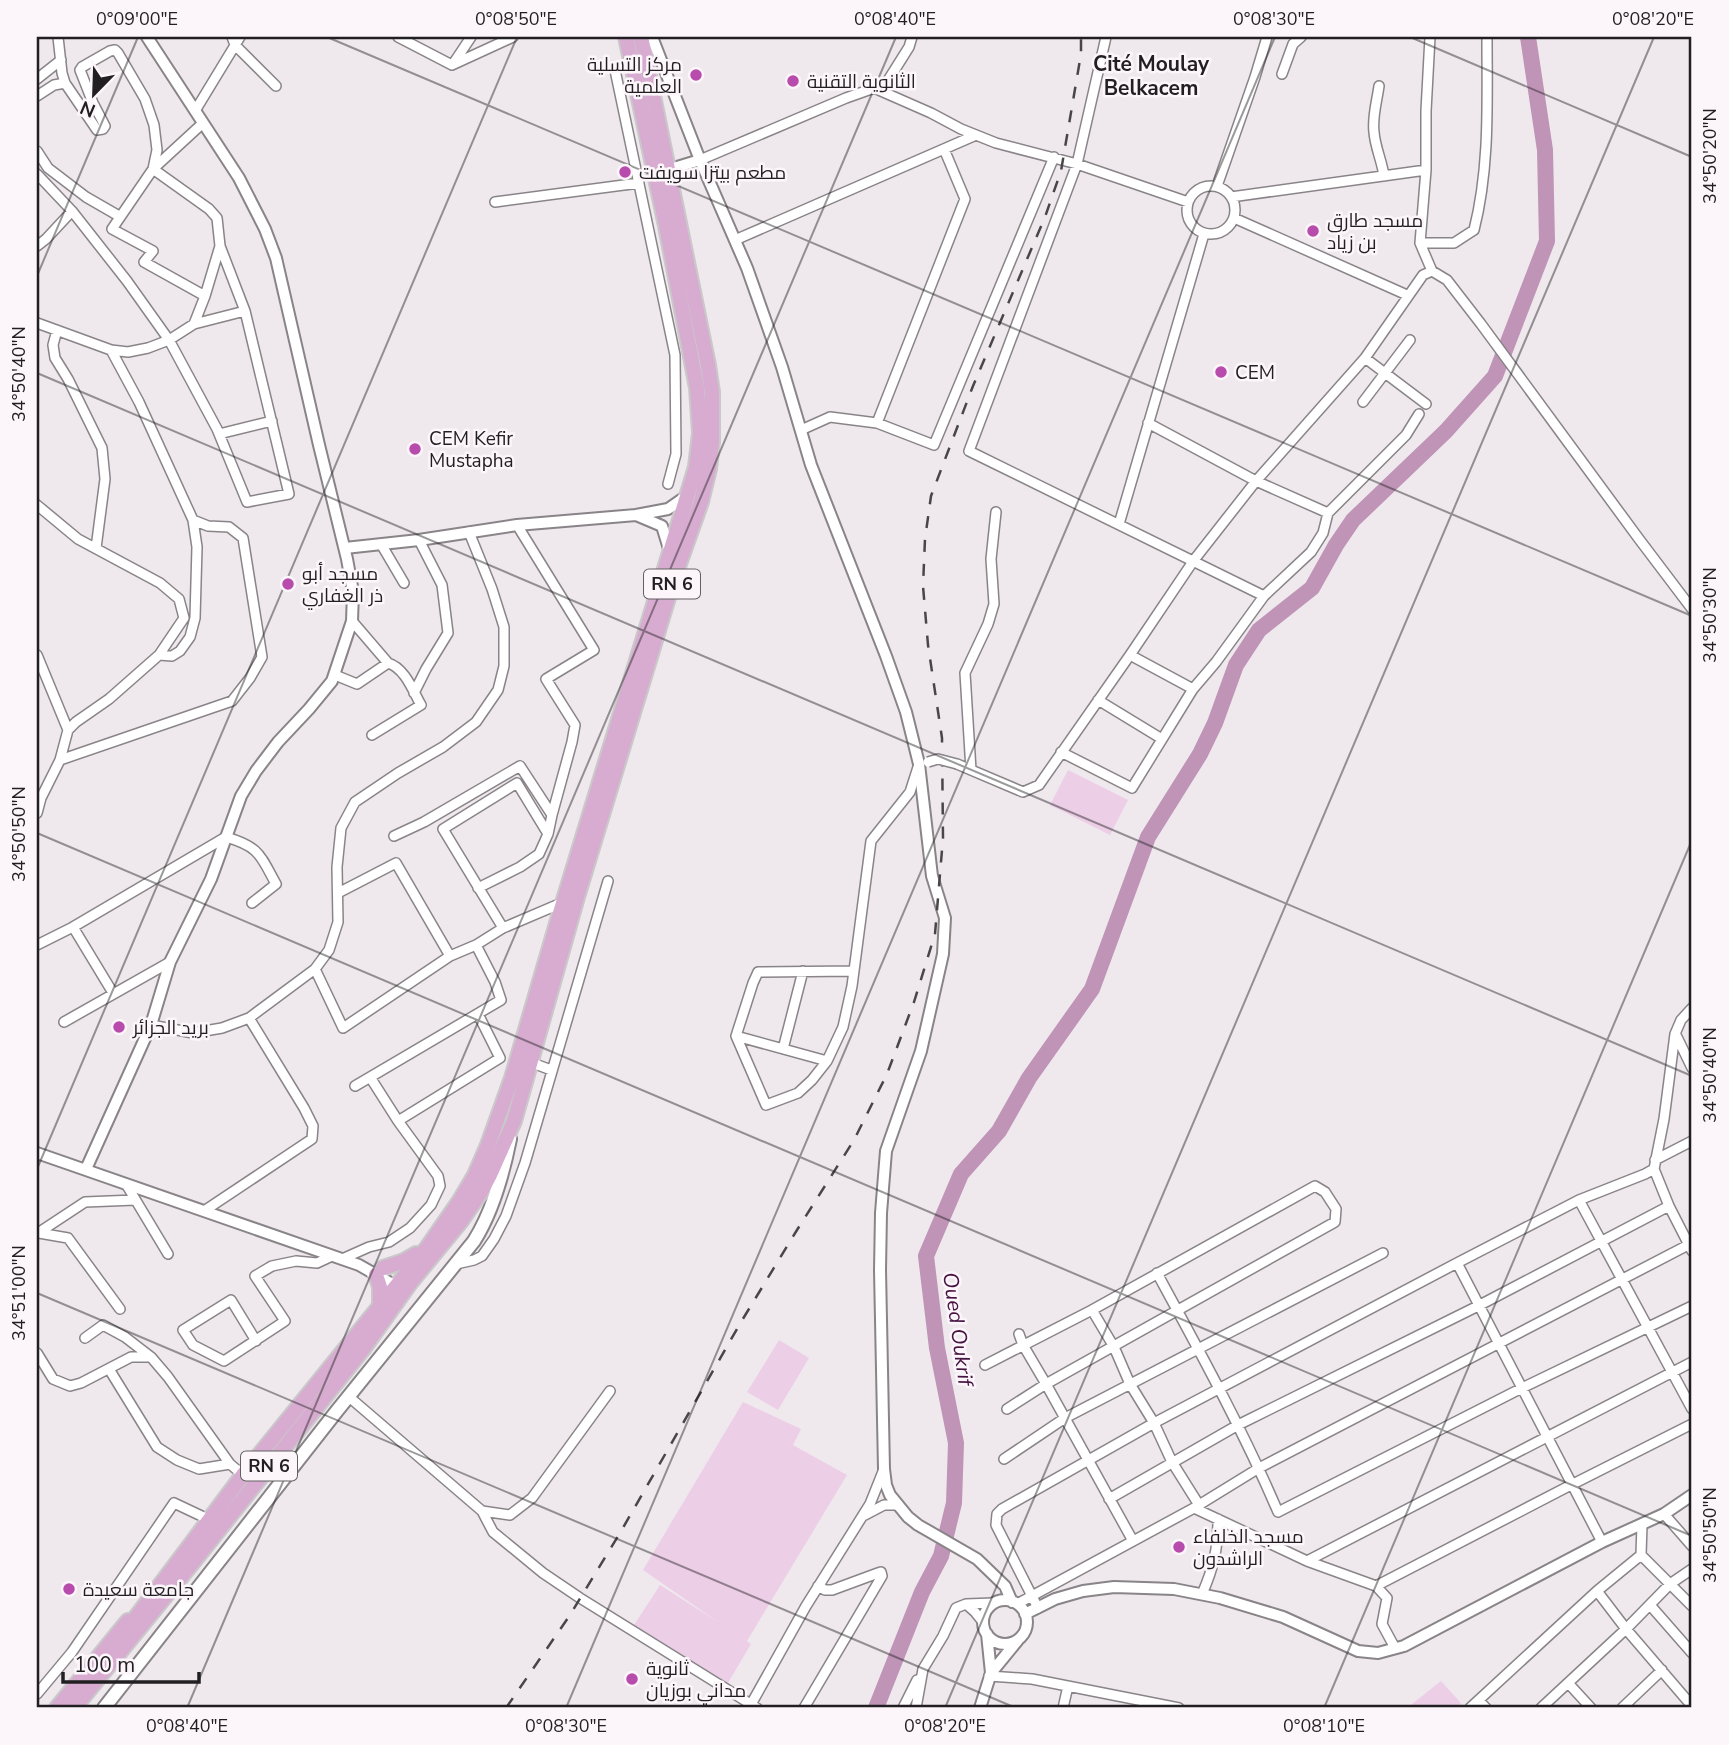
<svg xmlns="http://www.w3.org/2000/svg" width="1729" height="1745" viewBox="0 0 1729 1745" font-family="'Nunito Sans',Cairo,sans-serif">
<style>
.green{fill:#edcee7}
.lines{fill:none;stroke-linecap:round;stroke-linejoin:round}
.river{stroke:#bf94b7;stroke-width:16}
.minor-casing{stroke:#898488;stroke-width:12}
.tertiary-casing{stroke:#898488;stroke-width:14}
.secondary-casing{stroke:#898488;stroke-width:16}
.primary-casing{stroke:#cac9ca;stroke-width:18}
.minor{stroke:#fff;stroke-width:9}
.tertiary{stroke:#fff;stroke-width:10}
.secondary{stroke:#fff;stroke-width:12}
.primary{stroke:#d7acd0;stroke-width:14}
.rail{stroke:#494649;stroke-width:2.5;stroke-dasharray:12 12;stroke-linecap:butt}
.minor-bridge-casing{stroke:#898488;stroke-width:12;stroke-linecap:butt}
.minor-bridge{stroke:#fff;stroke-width:9}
.ticks{fill:none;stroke:#211f21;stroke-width:2;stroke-opacity:0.45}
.poi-dot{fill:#b84cac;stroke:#fcf6fb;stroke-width:2.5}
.labels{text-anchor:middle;stroke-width:5;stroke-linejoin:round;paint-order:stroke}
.shield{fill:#fcf6fb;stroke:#636062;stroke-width:2}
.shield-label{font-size:18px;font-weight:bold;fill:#211f21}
.poi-label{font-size:19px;fill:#211f21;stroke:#fcf6fb;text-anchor:start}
.neighbourhood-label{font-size:21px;font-weight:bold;fill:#211f21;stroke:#fcf6fb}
.water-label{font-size:21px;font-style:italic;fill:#471341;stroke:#fcf6fb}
.neatline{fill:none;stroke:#211f21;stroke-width:2.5}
.ticks-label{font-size:18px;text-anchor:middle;fill:#211f21}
</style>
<rect width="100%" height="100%" fill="#efe9ee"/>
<path class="green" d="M1068,770L1128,800L1110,835L1050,805Z
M779,1340L809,1358L778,1410L747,1392Z
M743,1402L801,1429L793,1445L847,1475L747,1641L751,1644L728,1683L634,1625L660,1585L718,1622L643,1570Z
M1441,1681L1461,1703L1456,1708H1407Z"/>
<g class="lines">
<path class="river" d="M876,1708L922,1592L941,1556L954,1503L956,1443L937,1348L926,1256L961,1174L999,1131L1029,1078L1092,989L1148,837L1200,754L1215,723L1236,665L1259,630L1312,588L1336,545L1353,520L1446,431L1495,376L1547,241L1545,150L1528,37"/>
<g class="minor-casing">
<path id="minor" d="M232,37L235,45L276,86
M398,37L452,65
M1106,37L1077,164L969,451L1264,596
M1430,37L1426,111V170L1420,243L1432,271L1447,280L1481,324L1639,539L1692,609
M453,64L471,37
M452,65L513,37
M615,70L675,355L676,454L668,484
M1282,74L1293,44L1301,37
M37,79L61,60
M1379,86C1377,101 1372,117 1374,132C1375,147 1382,161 1384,176
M882,90L909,47L912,37
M37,96L54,85L65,83
M195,111L240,37
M203,123L153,169L112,229L153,251L144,262L205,296
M37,151L48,168L86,197L119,216
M700,160L846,98L874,88L931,113L961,129L996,143L1077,164L1188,202
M37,174L72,211L127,281L169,340L217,429L247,502L289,494L245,311L220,246
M1187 210a24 24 0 1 1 48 0a24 24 0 1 1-48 0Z
M1217,186L1255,77L1267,37
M1231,197L1426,170
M495,202L639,183
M1234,218L1407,295
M735,240L976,135
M1420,243H1454L1474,230C1490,167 1487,101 1487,37
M37,246L46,239L72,211
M37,323L111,350L128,352L148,348L169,340L194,324L205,296L220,246L217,218L209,209L153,169L157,150L154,125L145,99L118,53L115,50L110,51L82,67L80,70L93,103L105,126L103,129L97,130L65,83L62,73L58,37
M194,324L245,311
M57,330L53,345L55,358L68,379L102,448L105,479L96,548
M111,350L139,402L193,520L197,547L195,618L190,637L180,651L172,656L159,655
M1365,358L1426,404
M1363,402L1410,340
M877,423L965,199L944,149
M1148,423L1256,481L1328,513
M801,430L830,417L877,423L934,445L1054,157
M219,434L272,421
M37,505L78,539L160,583L179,599L184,618L159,655L109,699L76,722L68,730L60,760
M1119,524L1204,234
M381,544L404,583
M352,621L388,663
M37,655L68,730
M1130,655L1193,689
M335,675L357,684L388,663C405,668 413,691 421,705L372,735
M414,693L426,669L448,633L442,585L419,540
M1098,700L1162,739
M1061,752L1132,788L1193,689L1216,662L1264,596L1311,552L1323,533L1328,513L1406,435L1419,414
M957,764L1023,792L1039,785L1130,655L1194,560L1256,481L1365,358L1423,275L1432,271
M971,770L965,673L988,624L994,604L991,559L996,512
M37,813L41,798L60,760L232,701L250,678L262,657L243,538L229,527L208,526L193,520
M394,836L424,822L520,766L552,815
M478,888L520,867L539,854L548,834L552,815L572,742L575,725L546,679L594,650L517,525
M338,893L396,863L450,956
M73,927L113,993
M503,928L443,829L517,783L548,834
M37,945L73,927L226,837C260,847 260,855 276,884L252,903
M315,969L343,1028L450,956L476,945L503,928L564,902
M854,971L758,972L753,983L736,1036L766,1105L798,1093L812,1080L827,1061L843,1027L852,986L871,841L910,792L918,767
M1692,1008L1681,1020L1675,1034L1664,1119L1654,1169L1669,1206L1692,1251
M64,1022L170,962
M151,1025L193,1033L222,1028L249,1018L315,969L329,950L338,922L337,867L341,828L355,802L398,773L443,747L476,722L498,690L504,666V627L492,589L469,532
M1676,1035L1692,1068
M736,1036L827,1061
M783,1049L803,971
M530,1062L551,1070
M355,1086L501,1000L495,982L476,945
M398,1121L500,1058L478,1014
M1655,1160L1692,1141
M126,1184L168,1254
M1579,1200L1692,1409
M204,1211L312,1139L313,1126L304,1108L249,1018
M38,1233L85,1202L135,1200
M39,1233L68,1238L120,1309
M342,1259L369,1247L389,1242L410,1228L431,1205L440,1186L438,1176L398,1121L370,1077
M1457,1263L1602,1542
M456,1264L474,1260L482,1256L494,1239L506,1216L525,1163L608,881
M1157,1273C1200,1352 1243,1430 1278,1512L1522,1388L1692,1306
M1092,1310L1114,1347L1130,1384L1154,1423L1172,1462L1199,1505
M1019,1334L1023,1345L1046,1384L1133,1541
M85,1338L103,1325L125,1337L151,1357L168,1377L230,1464L243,1475
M256,1341L231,1300L183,1330L193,1345L224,1361L285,1321L255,1276L272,1266L296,1261L317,1263L332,1256
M37,1353L53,1379L70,1386L81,1383L131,1357H151
M985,1365L1092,1310L1315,1186L1325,1192L1336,1209L1335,1222L1046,1384L1007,1409
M109,1369L157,1447L177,1460L199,1469L230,1464
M348,1396L482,1511L510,1515L532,1498L610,1391
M1004,1459L1065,1418L1383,1253
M1109,1499L1238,1425L1478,1306L1669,1206
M1194,1508L1307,1561L1376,1586L1387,1598L1382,1624L1395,1648
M482,1511L493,1532L543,1573L580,1598L757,1708
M1664,1514L1692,1546
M865,1515L884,1505H898
M1642,1524L1641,1555L1692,1606
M1307,1561L1692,1362
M1376,1586L1571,1485L1692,1424
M1597,1591L1626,1629L1692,1706
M1202,1594C1214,1567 1218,1548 1218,1519
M966,1604L975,1612L983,1622
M1017,1604L1194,1508L1259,1468L1692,1243
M1650,1605L1692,1653
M1038,1608L996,1525L997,1514L1002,1509L1154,1423L1457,1263L1579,1200L1645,1174L1654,1169
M989,1676L1032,1679L1179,1708
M1569,1684L1591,1708
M37,1694L72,1652L174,1503L210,1520
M1479,1701L1486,1708
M749,1708L806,1606L870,1504L884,1469
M804,1708L882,1576L881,1572L878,1573L832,1590H825L818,1586
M903,1708L917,1680
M916,1708L923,1669L943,1636L956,1608L966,1604L994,1603
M1063,1708L1068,1686
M1470,1708L1597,1591L1641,1555
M1541,1708L1626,1629L1670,1584L1692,1569
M1622,1708L1662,1670"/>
</g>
<g class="tertiary-casing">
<path id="tertiary" d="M652,37L700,160
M664,171L700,160L747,268L782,367L811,465L886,656L906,712L919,764L932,876L945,918L943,954L921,1051L886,1151L881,1213L880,1270L884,1469L886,1485L890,1495L908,1517L918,1525L977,1559L1005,1586L1012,1602
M345,548L419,540L517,525L636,515
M670,552L662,526L636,515L668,509L688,495
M37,1153L359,1265L401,1289
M86,1169L151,1025L170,962L211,879L241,796L256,771L278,742L309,709L332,681L352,621L353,592L347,559L319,445L276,258L265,229L239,178L147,37
M983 1622a22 22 0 1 1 44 0a22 22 0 1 1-44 0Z
M1025,1614L1055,1599L1083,1591L1114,1587L1174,1589L1220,1598L1283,1617L1358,1651L1378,1653L1404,1646L1602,1542L1664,1514L1692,1495
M991,1673L1018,1640
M980,1708L991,1673L987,1634"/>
</g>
<g class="secondary-casing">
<path id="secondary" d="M104,1708L336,1412L474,1241C493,1211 503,1174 510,1139"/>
</g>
<g class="primary-casing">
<path id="primary" d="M383,1268L404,1261L416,1254
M376,1275L380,1287V1305
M125,1632L243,1475L427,1248L459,1202L475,1175L488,1145L512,1078L560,913L696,467L700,433L697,388L666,226L626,37
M57,1708L128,1621
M74,1708L189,1567L363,1349L410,1283L461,1221L481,1192L490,1175L514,1121L577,897L674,578L701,502L709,469L712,442V392L708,365L641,37"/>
</g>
<use href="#minor" class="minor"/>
<use href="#tertiary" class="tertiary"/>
<use href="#secondary" class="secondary"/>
<use href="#primary" class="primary"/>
<path class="rail" d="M506,1708L570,1615L620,1533L741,1322L797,1230L854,1140L887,1074L914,1002L935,934L943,838L942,738L928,645L923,586L925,539L931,496L973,386L1045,217L1061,171L1081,54V37"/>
<g class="minor-bridge-casing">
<path id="minor-bridge" d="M928,762L938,759L957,764"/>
</g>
<use href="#minor-bridge" class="minor-bridge"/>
</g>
<path class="ticks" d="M327,37L1692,616M1410,37L1692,157M37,276L138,37M37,373L1692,1076M37,833L1692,1536M37,1169L517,37M37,1293L1016,1708M187,1708L896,37M566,1708L1275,37M945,1708L1654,37M1324,1708L1692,840"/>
<g class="poi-dot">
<circle cx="696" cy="75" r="7"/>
<circle cx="793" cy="81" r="7"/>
<circle cx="625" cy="172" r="7"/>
<circle cx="1313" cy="231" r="7"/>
<circle cx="1221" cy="372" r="7"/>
<circle cx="415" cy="449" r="7"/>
<circle cx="288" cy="584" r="7"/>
<circle cx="119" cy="1027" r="7"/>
<circle cx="1179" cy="1547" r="7"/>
<circle cx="69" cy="1589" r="7"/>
<circle cx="632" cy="1679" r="7"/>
</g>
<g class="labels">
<g class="shield">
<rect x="644" y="569.5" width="56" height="29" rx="5"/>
<rect x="241" y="1451.5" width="56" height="29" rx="5"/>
</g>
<g class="shield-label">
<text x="672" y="590">RN 6</text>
<text x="269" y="1472">RN 6</text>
</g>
<g class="poi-label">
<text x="682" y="71" text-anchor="end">مركز التسلية<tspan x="682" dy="22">العلمية</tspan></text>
<text x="807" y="88">الثانوية التقنية</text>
<text x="639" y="179">مطعم بيتزا سويفت</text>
<text x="1327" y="227">مسجد طارق<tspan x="1327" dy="22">بن زياد</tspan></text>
<text x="1235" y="379">CEM</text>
<text x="429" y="445">CEM Kefir<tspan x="429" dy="22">Mustapha</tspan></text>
<text x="302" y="580">مسجد أبو<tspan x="302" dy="22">ذر الغفاري</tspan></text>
<text x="133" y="1034">بريد الجزائر</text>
<text x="1193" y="1543">مسجد الخلفاء<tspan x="1193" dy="22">الراشدون</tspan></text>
<text x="83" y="1596">جامعة سعيدة</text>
<text x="646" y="1675">ثانوية<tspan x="646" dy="22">مداني بوزيان</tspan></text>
</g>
<g class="neighbourhood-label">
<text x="1151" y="71">Cité Moulay<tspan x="1151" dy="24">Belkacem</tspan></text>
</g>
<g class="water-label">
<text transform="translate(958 1329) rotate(82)" y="7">Oued Oukrif</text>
</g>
</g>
<rect width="1729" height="1745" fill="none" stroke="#fcf6fb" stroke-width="77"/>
<g transform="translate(94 94) rotate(203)" stroke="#fcf6fb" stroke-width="5" paint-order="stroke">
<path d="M0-5L12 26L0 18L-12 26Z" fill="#211f21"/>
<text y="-10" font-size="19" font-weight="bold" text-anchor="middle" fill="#211f21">N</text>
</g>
<path d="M63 1672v10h136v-10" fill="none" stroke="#211f21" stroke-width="3.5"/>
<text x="74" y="1672" font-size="21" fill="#211f21" stroke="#fcf6fb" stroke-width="5" paint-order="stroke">100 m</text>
<rect x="38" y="38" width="1652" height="1668" class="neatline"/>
<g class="ticks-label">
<text x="137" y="25">0°09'00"E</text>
<text x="516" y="25">0°08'50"E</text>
<text x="895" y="25">0°08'40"E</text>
<text x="1274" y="25">0°08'30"E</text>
<text x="1653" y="25">0°08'20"E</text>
<text transform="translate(1710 156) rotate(-90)" y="6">34°50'20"N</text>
<text transform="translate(19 374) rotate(-90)" y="6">34°50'40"N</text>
<text transform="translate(1710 615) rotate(-90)" y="6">34°50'30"N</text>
<text transform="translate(19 834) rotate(-90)" y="6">34°50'50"N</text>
<text transform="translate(1710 1075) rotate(-90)" y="6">34°50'40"N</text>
<text transform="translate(19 1293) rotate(-90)" y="6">34°51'00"N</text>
<text transform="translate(1710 1535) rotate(-90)" y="6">34°50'50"N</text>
<text x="187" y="1732">0°08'40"E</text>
<text x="566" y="1732">0°08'30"E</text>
<text x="945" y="1732">0°08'20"E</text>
<text x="1324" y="1732">0°08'10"E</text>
</g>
</svg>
